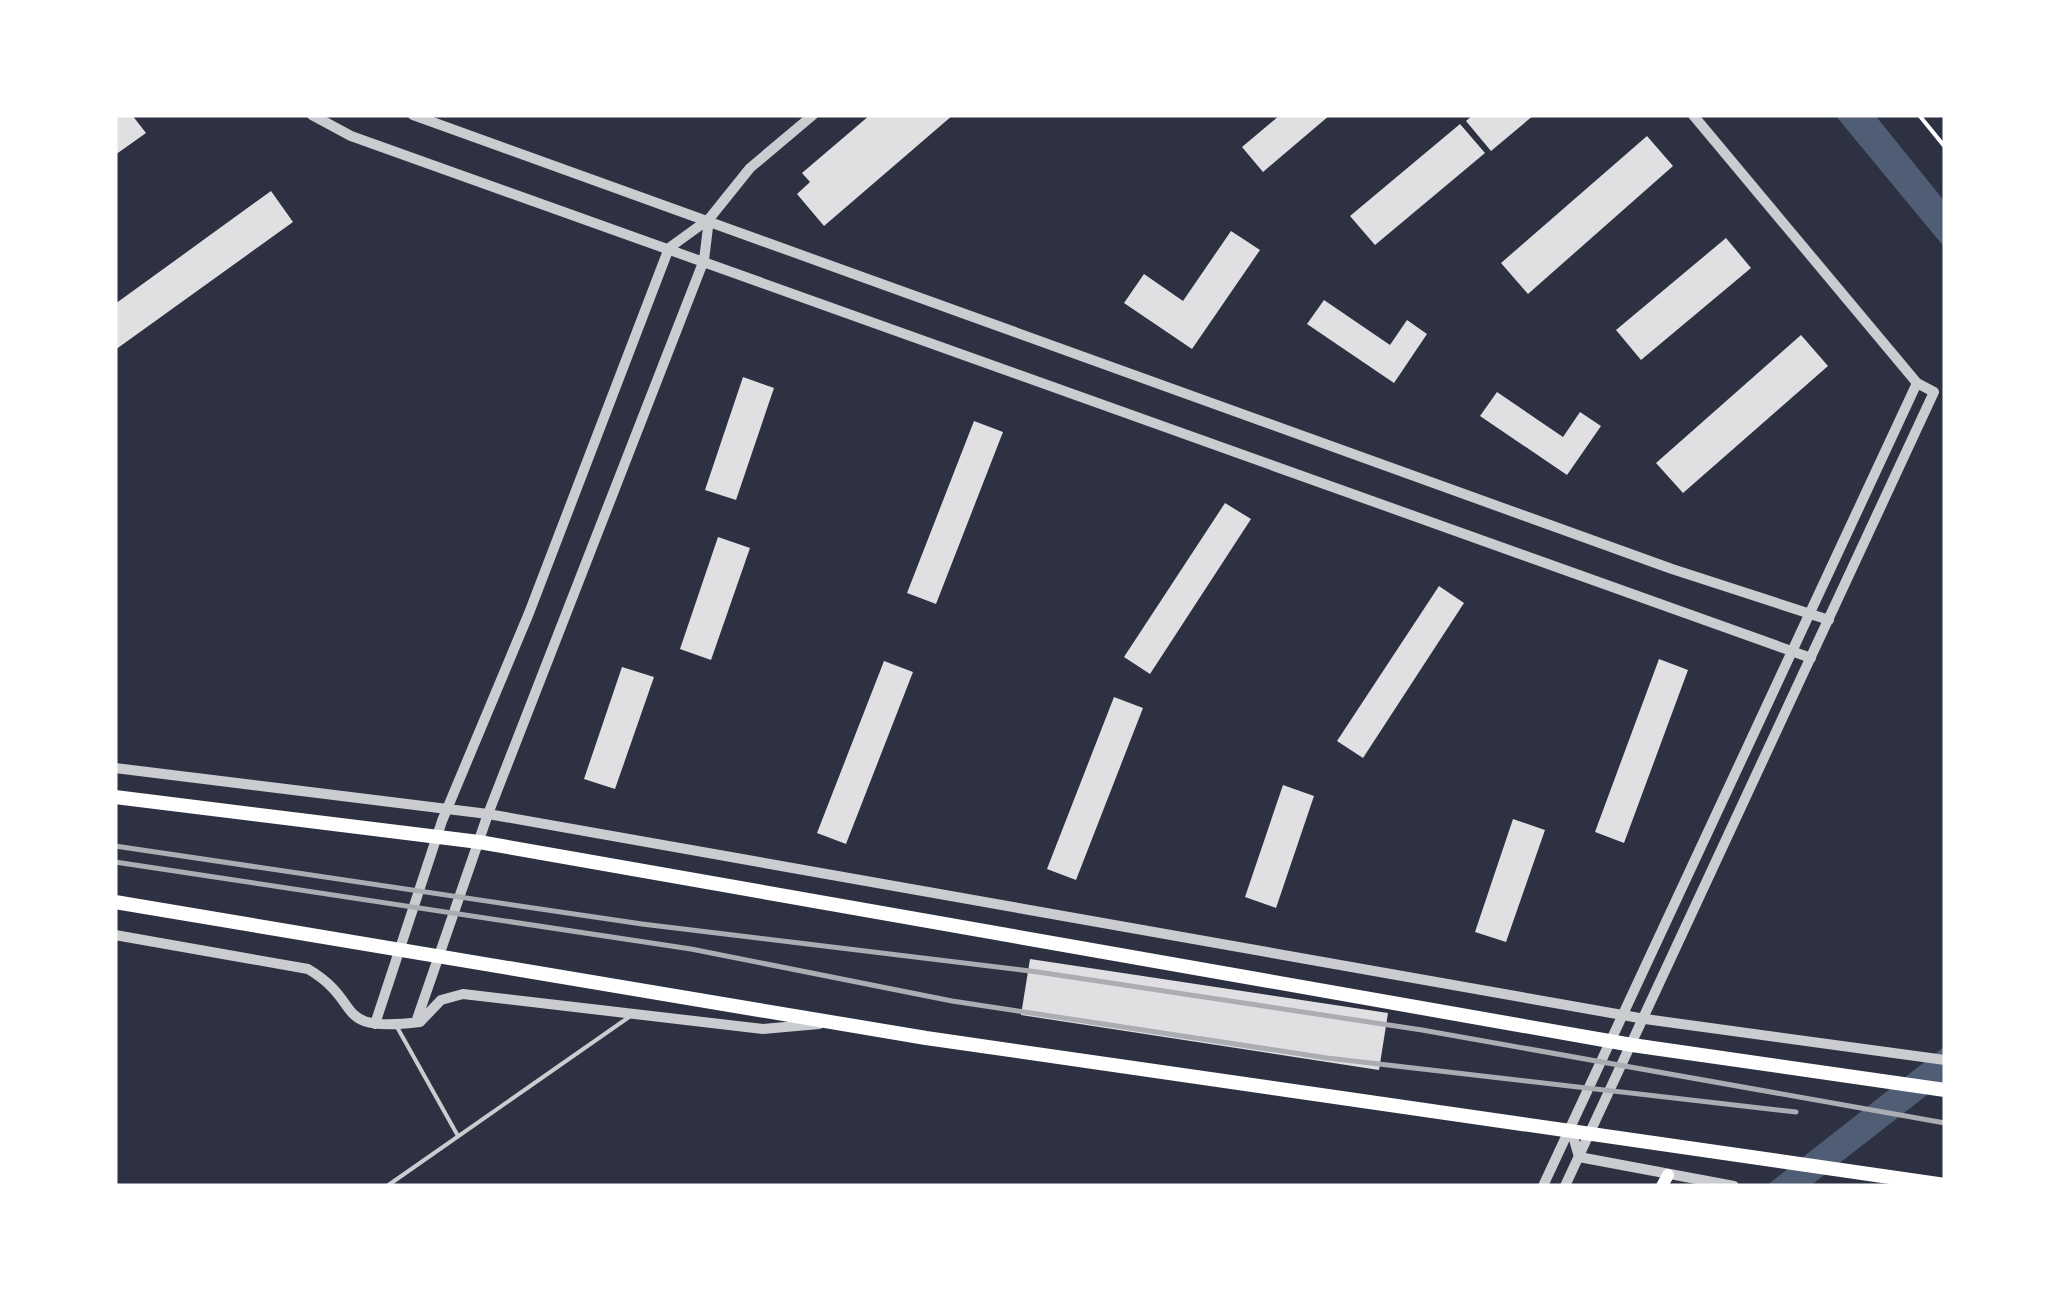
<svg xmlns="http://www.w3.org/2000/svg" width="2060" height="1301" viewBox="0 0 2060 1301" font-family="'PT Sans',sans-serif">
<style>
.water{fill:#4f5d75}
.building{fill:#e0e0e3}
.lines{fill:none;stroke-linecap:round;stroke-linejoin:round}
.path{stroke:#fff;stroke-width:4}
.service{stroke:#caccd0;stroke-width:4}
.tertiary{stroke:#caccd0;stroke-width:10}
.secondary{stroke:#fff;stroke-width:12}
.trunk{stroke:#fff;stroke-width:14}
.rail{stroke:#abadb3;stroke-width:5}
</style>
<rect width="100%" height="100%" fill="#2d3142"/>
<path class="water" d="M1835,115H1875L1945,202V248Z
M1945,1046V1081L1810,1186H1766Z"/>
<path class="building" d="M115,115H132L146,133L115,155Z
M870,115H953L824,226L797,194L810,182L802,173Z
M1280,115H1330L1263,172L1242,147Z
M1473,115H1534L1491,151L1466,121Z
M1460,124L1485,153L1375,245L1350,216Z
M1647,136L1673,166L1528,294L1501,263Z
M271,191L293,222L115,350V304Z
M1231,231L1260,250L1192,349L1124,303L1144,274L1183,301Z
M1726,238L1751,268L1641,360L1616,330Z
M1324,300L1390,345L1407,320L1427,334L1394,383L1307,324Z
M1801,335L1828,366L1683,493L1656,463Z
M743,377L774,388L736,500L705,490Z
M1497,392L1563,437L1580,412L1601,426L1567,475L1480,416Z
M974,421L1003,432L936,604L907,593Z
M1225,503L1251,519L1150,674L1124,657Z
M718,537L750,548L711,660L680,649Z
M1439,586L1464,603L1363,758L1337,741Z
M1659,659L1688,670L1624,843L1595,832Z
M884,661L913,672L846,844L817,833Z
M622,667L654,677L615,789L584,779Z
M1114,697L1143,708L1076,880L1047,869Z
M1283,785L1314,796L1276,908L1245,897Z
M1513,819L1545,830L1506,942L1475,932Z
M1030,959L1388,1013L1379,1070L1021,1015Z"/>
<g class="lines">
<path class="path" d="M1919,115L1945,147"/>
<path class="service" d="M397,1027L458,1136
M387,1186L629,1017"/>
<path class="tertiary" d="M312,115L351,136L1811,658
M413,115L1672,569L1829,620
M115,768L488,814L1645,1019L1945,1060
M115,935L308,969C367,1004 329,1033 420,1022L441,1000L463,994L763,1029L819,1024
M416,1022L488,814L704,260L709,219
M375,1024L442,821L529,613L669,248L709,219L750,168L813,115
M1571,1129L1579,1157L1734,1186
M1543,1186L1917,383
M1565,1186L1934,392L1917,383L1693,115"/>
<path class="secondary" d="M1662,1186L1668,1175"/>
<path class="trunk" d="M115,797L479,842L1632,1045L1945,1090
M115,902L926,1038L1945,1185"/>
<path class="rail" d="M115,846L642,924L1038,972L1422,1030L1945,1123
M115,862L691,949L952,1001L1327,1058L1796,1112"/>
</g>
<rect width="2060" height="1301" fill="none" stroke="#ffffff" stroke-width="235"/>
</svg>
